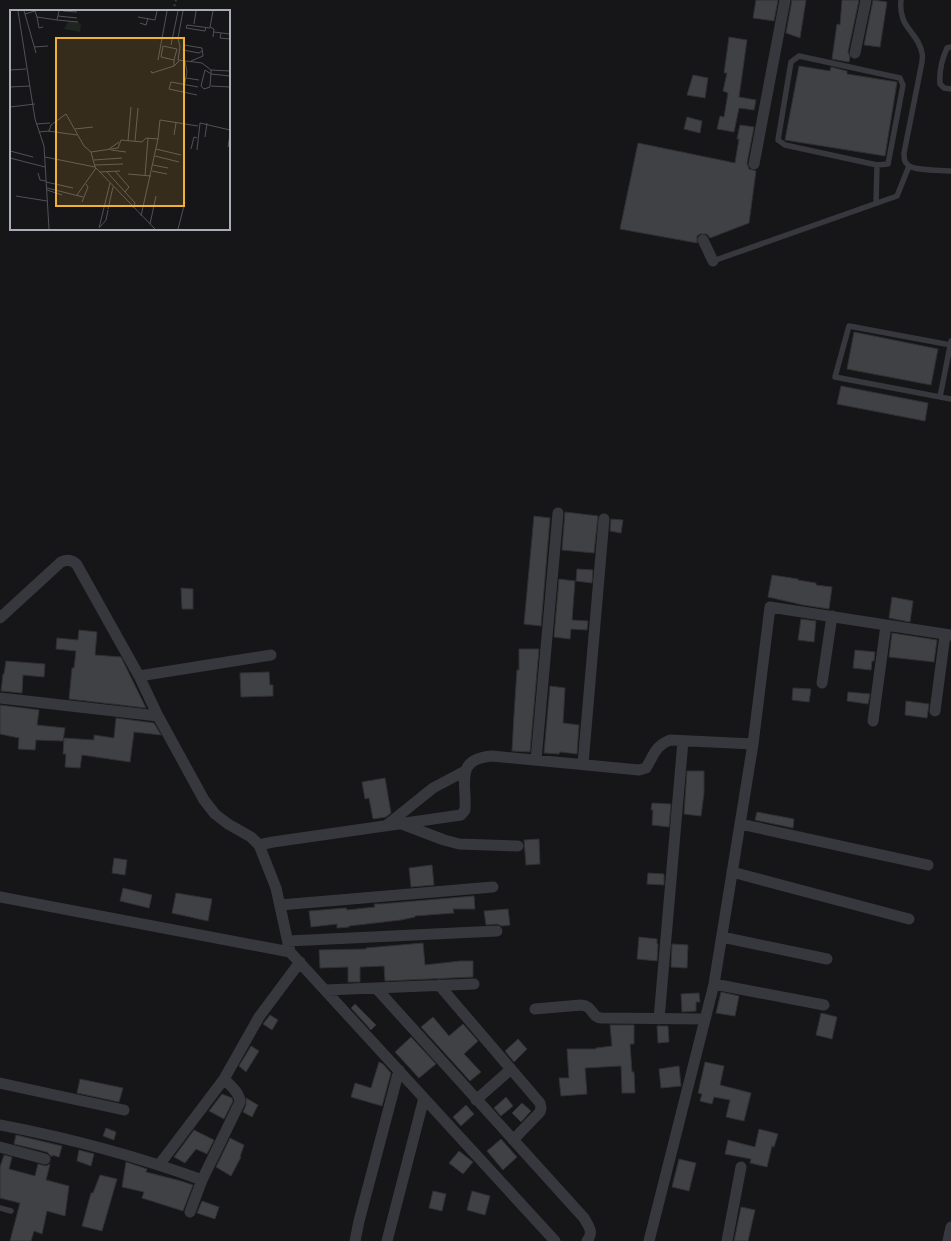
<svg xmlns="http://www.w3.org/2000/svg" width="951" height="1241" viewBox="0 0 951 1241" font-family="Rubik,sans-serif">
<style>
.building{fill:#404145;stroke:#303034}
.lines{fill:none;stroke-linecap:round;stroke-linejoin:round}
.path{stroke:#3d3f44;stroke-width:2;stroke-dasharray:2 3;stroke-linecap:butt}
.lane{stroke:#37383d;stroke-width:5.5}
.street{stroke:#37383d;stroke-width:11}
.inset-road{fill:none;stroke:#505258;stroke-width:1}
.view{fill:#f2b134;fill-opacity:0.15;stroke:#f2b134;stroke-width:2}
.inset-edge{fill:none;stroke:#a8adb8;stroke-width:2}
</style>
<rect width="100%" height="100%" fill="#161618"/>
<path class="building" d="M756,0H778L774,21L753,18Z
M792,0H806L800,38L786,33Z
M842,0H859L848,52L850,57L849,62L832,59L837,24L840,25Z
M873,0L887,2L880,47L864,45Z
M729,37L747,40L739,97L756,100L754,110L739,108L734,132L717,129L720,116L724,117L728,93L723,91L727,73H724Z
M799,66L830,71L831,67L847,71V74L897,82L885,156L785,140Z
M693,75L708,78L705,98L687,95Z
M687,117L702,121L700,133L684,129Z
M740,125L754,127L747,163L749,169L756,171L749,223L710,238L707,234H700L697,236V243L620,229L638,143L735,163L739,139H737Z
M854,332L938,349L931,385L847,369Z
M841,386L928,403L925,421L837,404Z
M565,512L598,516L594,553L562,550Z
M534,516L550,518L541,626L524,624Z
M611,519L623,520L621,533L610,531Z
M577,569L593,570L592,583L576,581Z
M772,575L798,579V580L816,583V585L832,587L829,609L803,605L768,597Z
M559,579L575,581L572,620L588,621L587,630L571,629L570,639L554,637Z
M181,588L193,589V609H182Z
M892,597L913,601L910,622L889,618Z
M801,619L816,621L814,642L798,640Z
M79,630L97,632L95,655L121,657L146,708L69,699L72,668H74L76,651L56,649L57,638L78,640Z
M892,633L937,640L934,662L889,657Z
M519,649H539L530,752L512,751L514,715L517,670H519Z
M855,650L875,652L874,661H872L871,670L853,668Z
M6,661L45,664L44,677L23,675L22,693L1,691L3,674H4Z
M269,672L270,685H273V696L241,697L240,673Z
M550,686L565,688L563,723L579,725L577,754L560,752L559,754L544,753Z
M793,688L811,689L809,702L792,700Z
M848,692L870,694L868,704L847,701Z
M906,701L929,704L927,718L905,715Z
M0,705L39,710L37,725L65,728L63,741L36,740L35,750L18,749L19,738L0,734Z
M116,718L154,723L161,735L134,732L130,762L82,755L80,768L65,767L66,754H63L64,738L94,740V735L114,738Z
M687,771H704V793L701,816L684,814Z
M385,778L391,813L386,817L373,819L369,798L365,799L362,782Z
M652,803L671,804L669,827L652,825L653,810H651Z
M757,812L794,819L793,828L755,820Z
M539,839L540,864L526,865L524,840Z
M114,858L127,860L125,875L112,873Z
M432,865L434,885L411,887L409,868Z
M648,873L664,874V885L647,884Z
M123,888L152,895L149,908L120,901Z
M176,893L212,899L208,921L172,913Z
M474,896L475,909H453L454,913L415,916V917L401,920L349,926V927L337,928V924L311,927L309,911L346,908L347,910L375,907L374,904H380Z
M508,909L510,925L502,926L497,924L486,925L484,911Z
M639,937L657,939V944H658L657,961L637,959Z
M423,943L425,965L460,961H473V977L385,981L384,966L360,967V982H348V967L320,968L319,950L366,949V948Z
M672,944L688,945L687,968L671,967Z
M721,992L739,996L735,1016L716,1013Z
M699,993L700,1002H696V1011L682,1012L681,994Z
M355,1004L376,1025L371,1030L351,1008Z
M821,1013L837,1017L832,1039L816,1035Z
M270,1015L278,1020L272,1030L263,1024Z
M433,1017L449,1036L463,1024L478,1041L464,1054L481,1072L470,1081L421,1027Z
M610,1025H634V1044H630L632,1072H634L635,1093H622L621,1066H620L585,1068L587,1094L561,1096L559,1078H569L567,1049H596V1048L612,1046Z
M657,1026H668L669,1042L658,1043Z
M411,1037L436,1064L419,1078L395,1052Z
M518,1039L527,1049L514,1062L505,1051Z
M251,1046L259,1051L246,1072L239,1066Z
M379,1062L383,1064L391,1073L382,1106L351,1097L355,1083L371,1088Z
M705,1062L724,1066L720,1085L751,1093L744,1121L726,1117L730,1100L714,1097L712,1104L700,1101L702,1094L698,1093Z
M679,1066L681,1086L661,1088L659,1069Z
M80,1079L123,1088L119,1102L77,1093Z
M222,1094L232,1098L233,1101L224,1119L209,1111Z
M506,1097L513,1106L501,1116L494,1108Z
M246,1098L258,1105L252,1117L243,1112L246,1105Z
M522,1103L531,1111L521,1122L512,1113Z
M466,1105L474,1114L461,1126L453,1117Z
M106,1128L116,1132L114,1140L103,1136Z
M759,1129L778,1134L774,1147L772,1146L767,1167L750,1163L751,1159L725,1154L728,1140L755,1147Z
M194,1130L214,1140L207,1154L196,1149L185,1163L174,1157Z
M16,1135L62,1146L59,1157L52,1155V1157L47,1152L14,1144Z
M230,1138L244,1145L240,1157H241L231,1176L216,1167Z
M501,1139L517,1157L503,1170L487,1151Z
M79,1150L94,1154L91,1166L77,1161Z
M459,1151L473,1162L463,1174L449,1163Z
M4,1155L12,1157L9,1169L35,1176L38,1164L46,1166L50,1164L46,1180L69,1186L65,1216L47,1211L42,1234L34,1231L31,1241H10L20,1203L0,1198V1167Z
M679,1159L696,1163L689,1191L672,1187Z
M126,1162L147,1169L146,1172L181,1181L193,1185L183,1211L142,1198L144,1192L122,1187Z
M100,1175L117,1179L102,1231L82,1226L91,1193H93Z
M433,1191L446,1194L442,1211L429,1208Z
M472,1191L490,1196L485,1215L467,1210Z
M202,1201L219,1207L215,1219L197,1213Z
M741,1207L755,1210L748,1241H734Z"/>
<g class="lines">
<path class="path" d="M173,11L176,0"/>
<path class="lane" d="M901,0C898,29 918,31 922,53C923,56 922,59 922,62L904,153C904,158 904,162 908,165C914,171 941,170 951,171
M951,47L947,48C942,59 939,72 940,84L944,88L951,89
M876,203L877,165L785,145L778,140L791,62L799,56L900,78L903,85L888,164L877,165
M713,261L897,196L909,166
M951,345L849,326L835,377L951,399
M940,397L951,341
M0,1208L11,1211"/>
<path class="street" d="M855,53L866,0
M754,164L785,0
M703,240L713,261
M0,618L61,562C68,559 73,560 77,565L139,676L158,716L204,800L215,814L228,824L251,837L259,845L276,888L290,952
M139,676L271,655
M822,683L832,616
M0,698L158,716
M935,711L945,635
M873,721L886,625
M536,760L558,513
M583,764L604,519
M402,824L444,840L459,844L518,846
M740,824L928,865
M387,825L433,788L465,771
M259,845L273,842L461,815L465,810C467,783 454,759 492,756L639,770L646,768C654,755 655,746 670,740L753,744L770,607L951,635
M732,872L909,919
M0,897L290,952L555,1241
M280,905L493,887
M722,937L827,959
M288,941L497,931
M714,984L824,1005
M439,985L540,1103L541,1108L540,1112L513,1140
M376,988L584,1218C589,1227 594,1232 587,1241
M326,990L474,984
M535,1009L581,1005C594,1006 590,1017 602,1018L705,1019
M659,1019L683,741
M0,1083L124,1110
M476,1100L511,1069
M0,1125C68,1138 136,1156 202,1180
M0,1147L45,1159
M159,1165L224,1079L259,1017L300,962
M190,1212L202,1180L240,1102C240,1093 230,1085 224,1079
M355,1241L359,1221L399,1070
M387,1241L424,1098
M649,1241L714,984L753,744
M727,1241L741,1167
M948,1241L951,1227"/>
</g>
<g transform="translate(10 10)">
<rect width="220" height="220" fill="#161618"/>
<path d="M58,12H68L71,15L70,22L54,19Z" fill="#1e261f"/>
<path class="inset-road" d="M8,1L25,109L34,136L39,219M14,1L15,4L25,1M25,1L27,7L47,10L49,1M53,1L67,2M173,1L168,28L170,37L168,50L192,53L201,60V64L200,76V77L194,79L191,76L195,60L201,64L220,66M203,1L200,17L204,19L203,27M15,4L26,43M48,6L67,8M27,7L29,18L33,17M128,7L145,10L147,1M47,10L68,12M130,13L136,15L138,8M184,14L186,1M196,17L195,21L176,18L177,15L200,18M204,22L220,24M211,23L210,28L220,29M161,35L168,1M24,37L38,36M148,50L157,1M181,51L193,46L192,38L174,35L173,40L189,43L192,41M164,56V50L151,47L153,36L167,39L164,50M0,60L16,59M201,60L220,61M141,61L142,63L164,56L169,51M176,68L189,70M201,76L220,77M0,77L20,76M173,82L177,62L175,51M187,85L159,79L161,72L188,77M0,97L25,94M26,114L40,113M65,119L83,117M38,121L67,125M29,122L39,121L41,115L56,104L74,136L81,142L85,157M164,125L166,113M195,127L197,113M118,131L121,97M125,131L128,98M218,137L220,125M99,139L109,132M146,139L171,145M181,139L184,127L187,128M101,140L116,142M187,140L190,113L220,120M0,141L23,147M81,142L108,138L111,130L132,132L136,128L148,129L150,110L188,116M145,146L169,152M35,147L85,157L145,219M0,148L35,157M84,150L112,148M85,155L113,154M143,155L158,158M105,161L119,177L115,182M142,161L157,164M90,162L110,161M97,162L125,193L123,198M28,163L30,170L36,171M118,164L141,166M135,166L138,128M36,172L63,178M37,178L73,187M37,180L52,185M67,185L86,158M6,186L37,191M72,192L78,177L76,174M98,199L103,177M131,206L148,129M140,214L146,186M90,217L96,210L98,200M89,218L100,173M168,219L175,192"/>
<path class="view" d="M46,28H174V196H46Z"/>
<rect width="220" height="220" class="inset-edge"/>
</g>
</svg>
